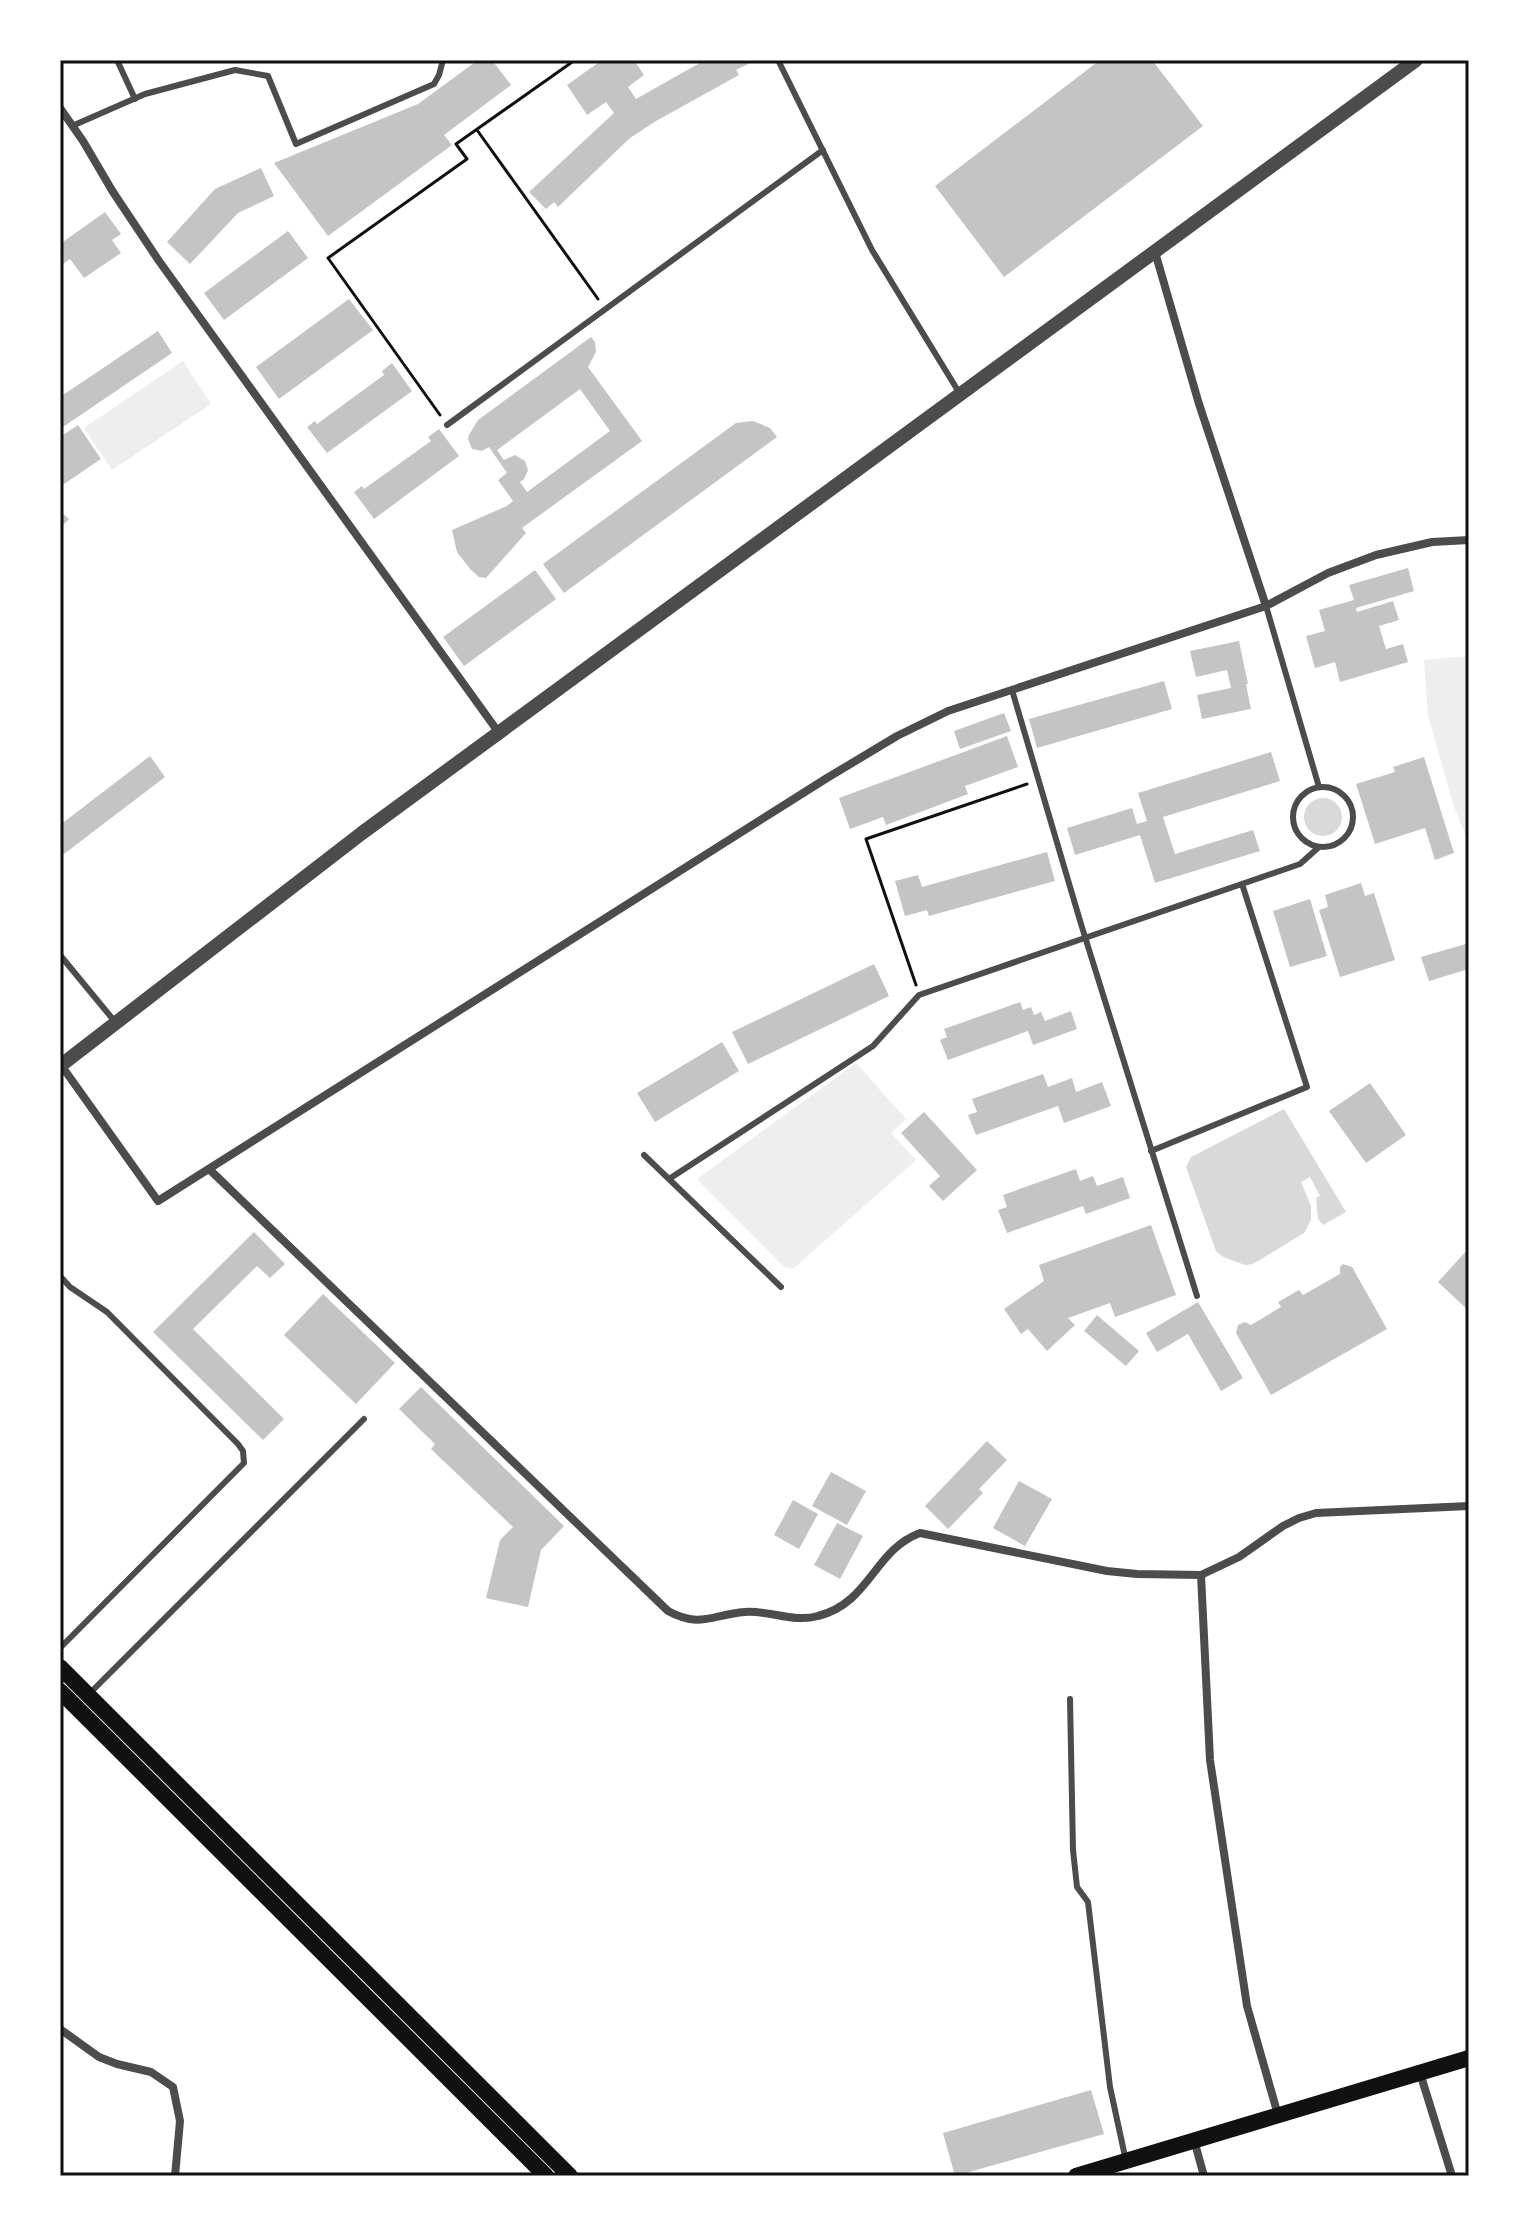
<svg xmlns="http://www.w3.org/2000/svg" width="1529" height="2236" viewBox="0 0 1529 2236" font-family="Figtree,sans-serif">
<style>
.green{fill:#eee}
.water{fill:#d9d9d9}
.building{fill:#c4c4c4;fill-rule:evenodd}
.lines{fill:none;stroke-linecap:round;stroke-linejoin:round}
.path{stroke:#111;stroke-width:3}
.service{stroke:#4c4c4c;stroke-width:6}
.minor{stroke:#4c4c4c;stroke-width:8}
.tertiary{stroke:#4c4c4c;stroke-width:14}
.secondary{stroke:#111;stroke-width:16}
.neatline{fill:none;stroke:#111;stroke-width:3}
</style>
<rect width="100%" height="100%" fill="#fff"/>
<path class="green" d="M183,361L211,404L112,470L84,428Z
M1469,656V844L1453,804L1428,715L1424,660Z
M856,1063L906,1119L891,1133L916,1160L793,1269L783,1266L697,1179Z"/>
<path class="water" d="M1304 817a19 19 0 1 1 38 0a19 19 0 1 1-38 0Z
M1284,1109L1346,1212L1323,1225L1318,1219L1316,1198L1320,1196L1310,1177L1301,1182L1311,1206V1220L1304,1233L1253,1264L1245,1265L1223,1257L1216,1251L1186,1167L1191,1157Z"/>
<path class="building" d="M478,60H492L511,85L444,135L452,145L328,236L274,163L418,104Z
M602,60H634L644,75L628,87L636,99L705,60H748L750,63L736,70L739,75L656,121L630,138L558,207L554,202L546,209L529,192L614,113L606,102L587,115L567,85Z
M1100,60H1152L1203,126L1004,277L935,186Z
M261,168L274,196L238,213L190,264L167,242L215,189Z
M105,212L121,234L112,240L121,253L84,278L70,259L60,266V244Z
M288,231L308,258L224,320L204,293Z
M349,299L373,330L279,399L256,367Z
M158,331L172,353L60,429V397Z
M591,337L595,342L596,352L588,367L642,441L522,528L526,533L486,578L479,577L471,570L457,552L452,530L507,506L513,501L498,480L507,473L489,447L482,451L472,449L468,439L469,435L478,420ZM580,389L610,431L527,492L520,482L524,479L528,470L525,461L515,455L504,460L497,450Z
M392,363L412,391L327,453L307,427L315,421L317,424L384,375L382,371Z
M753,421L770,428L777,437L564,593L543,564L736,423Z
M78,425L101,459L64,484L60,478V437Z
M439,429L459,456L374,519L354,492L362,486L364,489L431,441L428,437Z
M60,511L69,519L60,528Z
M1408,568L1414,591L1356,608L1357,612L1393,601L1399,620L1379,626L1386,649L1403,644L1408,662L1340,682L1335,662L1315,668L1306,636L1325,631L1319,610L1354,600L1349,585Z
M535,570L556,599L464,666L443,637Z
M1239,641L1248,684H1246L1251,709L1202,719L1197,695L1231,688L1227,670L1196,677L1190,651Z
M1164,681L1172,709L1037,748L1029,719Z
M1004,713L1011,731L960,749L954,731Z
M1007,736L1018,767L965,786L968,794L886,825L883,817L850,829L839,798Z
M1271,752L1280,781L1163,817L1175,854L1253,830L1260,851L1155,883L1140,835L1075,855L1067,828L1132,808L1137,824L1147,821L1138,793Z
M150,756L165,777L60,857V825Z
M1424,757L1454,853L1435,860L1425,828L1375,844L1356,784L1395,772L1393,767Z
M1047,852L1055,881L929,916L927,910L905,916L895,881L918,875L922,887Z
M1361,883L1365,896L1374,893L1395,960L1340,977L1319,910L1328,907L1325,895Z
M1310,899L1327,956L1290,967L1273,911Z
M1469,943V969L1429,981L1421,957Z
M874,964L889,996L748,1064L732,1032Z
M1020,1002L1023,1010L1031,1007L1034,1015L1041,1012L1045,1021L1071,1011L1077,1029L1033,1045L1028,1031L948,1060L940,1040L947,1037L944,1029Z
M722,1042L739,1071L655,1122L637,1093Z
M1043,1074L1048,1087L1072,1078L1076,1092L1102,1082L1111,1106L1064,1123L1058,1106L976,1135L968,1115L977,1112L972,1099Z
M1370,1083L1406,1135L1366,1163L1329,1111Z
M924,1112L977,1170L943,1201L929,1186L940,1176L901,1133Z
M1076,1169L1080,1181L1093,1176L1097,1186L1123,1177L1130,1198L1086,1214L1083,1206L1007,1233L998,1210L1007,1207L1003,1195Z
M1151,1225L1176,1295L1115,1317L1110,1303L1068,1318L1075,1325L1047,1351L1028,1329L1021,1334L1004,1309L1044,1281L1039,1265Z
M254,1232L285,1264L270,1278L257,1266L193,1329L284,1419L263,1440L153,1332Z
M1469,1248V1295L1467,1297L1469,1311L1438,1282Z
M1343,1264L1352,1267L1387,1329L1271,1395L1236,1333L1238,1325L1245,1322L1251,1325L1281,1307L1278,1302L1299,1290L1303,1295L1340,1274V1267Z
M323,1294L395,1363L356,1404L284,1335Z
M1198,1302L1243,1378L1221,1391L1188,1334L1157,1352L1146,1333Z
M1097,1315L1139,1351L1126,1366L1084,1331Z
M421,1387L564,1526L541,1550L528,1607L486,1598L500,1540L513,1527L431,1449L435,1444L399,1409Z
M987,1441L1007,1460L979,1489L983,1493L948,1529L925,1506Z
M831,1472L866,1491L847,1525L812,1506Z
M1019,1481L1052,1499L1025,1546L993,1528Z
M793,1500L818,1514L799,1549L774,1535Z
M837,1523L863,1536L840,1579L814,1565Z
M1091,2090L1104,2134L955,2176L943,2133Z"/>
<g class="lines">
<path class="path" d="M477,130L598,299
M440,415L328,258L467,159L456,144L575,60
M916,985L866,839L1027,784"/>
<path class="service" d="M117,60L135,99
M778,60L872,250L960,394
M72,126L145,94L235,70L268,76L296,144L434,84L439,75L443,60
M447,425L823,150
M1266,606L1319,787
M1012,690L1081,924L1197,1296
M1293 817a30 30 0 1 1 60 0a30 30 0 1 1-60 0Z
M60,955L116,1023
M1151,1151L1307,1087L1242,884
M644,1155L781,1287
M669,1179L873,1046L919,995L1300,864L1319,847
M60,1276L70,1287L107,1312L238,1444L243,1451L244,1463L60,1648
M90,1693L364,1419
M1070,1699L1073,1850L1077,1887L1088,1902L1110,2087L1126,2161"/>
<path class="minor" d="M60,108L83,141L113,192L159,261L499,733
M1155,252L1199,404L1266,606
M61,1065L158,1201L827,778L897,736L948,711L1266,606L1328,573L1376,555L1432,542L1469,540
M209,1169L668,1611C701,1629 713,1614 745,1612C770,1610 793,1623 818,1616C870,1603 874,1550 920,1533L1107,1571L1137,1574L1201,1575L1239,1557L1283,1526L1299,1518L1316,1513L1469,1506
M1201,1575L1210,1760L1247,2006L1278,2115
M60,2029L99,2057L117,2064L151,2072L173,2087L180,2121L175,2176
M1420,2073L1452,2176
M1194,2140L1204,2176"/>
<path class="tertiary" d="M60,1066L362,833L1416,60"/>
<path class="secondary" d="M60,1667L570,2176
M60,1691L546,2176
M1076,2176L1469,2058"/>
</g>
<rect width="1529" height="2236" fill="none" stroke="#ffffff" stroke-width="124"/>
<rect x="62" y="62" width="1405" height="2112" class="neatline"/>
</svg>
